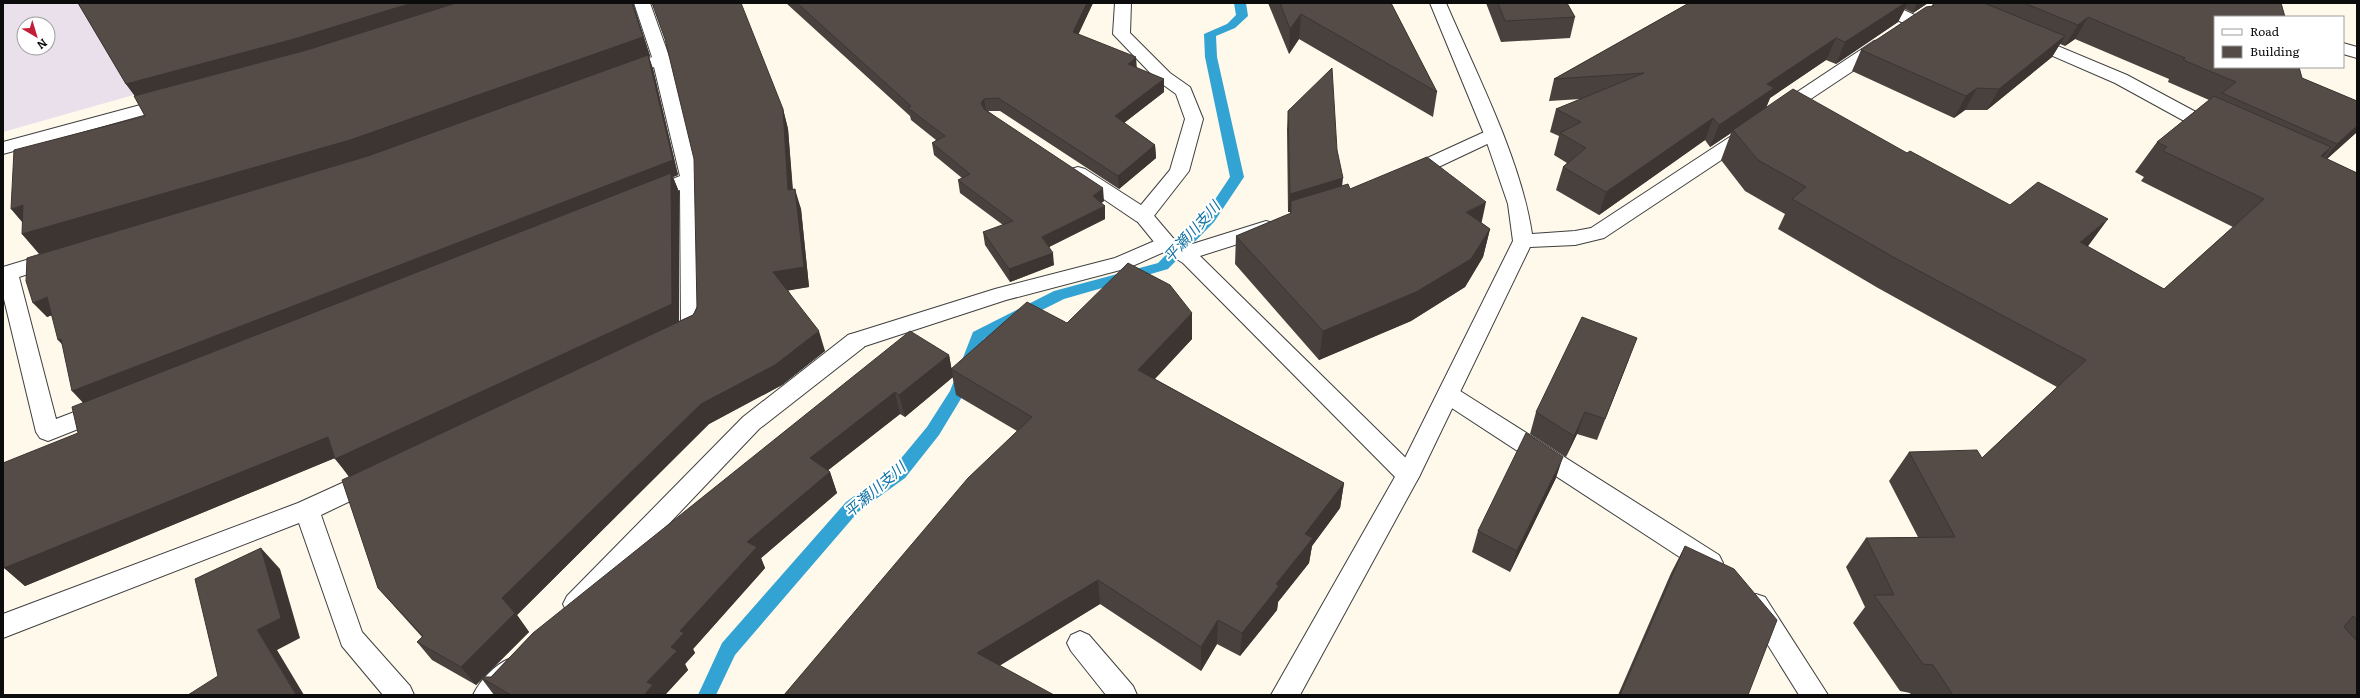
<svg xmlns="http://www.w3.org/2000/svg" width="2360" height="698" viewBox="0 0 2360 698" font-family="Literata,'Noto Sans JP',serif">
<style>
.industrial{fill:#e9e0ec;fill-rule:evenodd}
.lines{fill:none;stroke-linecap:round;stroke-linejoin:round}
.stream{fill:#32a3d2;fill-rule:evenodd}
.service-casing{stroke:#3f3f3f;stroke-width:2}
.minor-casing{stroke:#3f3f3f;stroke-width:2}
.tertiary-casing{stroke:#3f3f3f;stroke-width:2}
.service{fill:#fff;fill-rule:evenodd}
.minor{fill:#fff;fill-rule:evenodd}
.tertiary{fill:#fff;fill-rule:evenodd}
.wall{fill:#49413e}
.shaded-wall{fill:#3c3532}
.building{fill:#554c48;stroke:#3c3532}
.labels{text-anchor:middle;stroke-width:4;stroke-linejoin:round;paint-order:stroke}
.water-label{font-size:15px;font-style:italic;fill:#1171a2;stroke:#fff}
</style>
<rect width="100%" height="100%" fill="#fff9eb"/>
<path class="industrial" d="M3,3H458L3,132ZM24,24H48V48H24Z"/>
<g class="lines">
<path class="stream" d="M1234,3H1246L1248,16L1235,28L1216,36L1217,57L1244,177L1214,222L1168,269L1064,299L984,339L965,392L939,435L905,478L858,512L735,655L716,695H698L722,643L846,502L893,468L927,427L950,391L973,332L1054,291L1158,263L1204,216L1230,177L1205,57L1204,34L1227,24L1236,15Z"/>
<g class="service-casing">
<path id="service" d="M1115,3H1131L1130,33L1170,73L1190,87L1203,119L1189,171L1150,221L1143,223L1136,221L1071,177L1068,173L1071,169L1078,167L1085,169L1141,205L1170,170L1185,119L1176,94L1158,81L1113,34Z
M2029,34L2127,75L2222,126L2224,130L2222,134L2215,136L2208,134L2115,83L2023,43L2020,39L2023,35Z
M1166,236L1173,238L1176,243L1173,248L1128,268L1006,300L856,349L848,347L845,341L848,335L995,289L1115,258Z
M1449,386L1457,389L1719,555L1723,563L1719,571L1710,574L1701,571L1441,401L1438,395L1441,389Z
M1756,594L1765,597L1828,695H1799L1743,605L1747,597Z
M1080,631L1089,635L1133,686L1137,695H1106L1071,651L1067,643L1071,635Z"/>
</g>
<g class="minor-casing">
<path id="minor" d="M634,3H650L670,59L700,179L703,328C697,339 681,344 669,341L666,335L669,329L681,324L680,190L647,202L640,200L637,196L640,192L680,176L654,67L622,78L616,77L613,73L616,69L652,57Z
M1868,3H1889L1921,18L1923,22L1921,26H1909L1870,6Z
M2343,43L2357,47V58L2343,54Z
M170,97L176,98L179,102L176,106L3,154V142Z
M1493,128L1500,130L1502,134L1500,138L1413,179L1406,181L1399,179L1396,175L1399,171Z
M1143,209L1150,211L1173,238L1186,246L1266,221L1273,223L1276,228L1273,233L1200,256L1416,468L1420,475L1416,482L1408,485L1400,482L1183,263L1159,248L1133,216L1136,211Z
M56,251L63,253L66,258L63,263L19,277L56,419L103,401L111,404L114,410L111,416L48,441L40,438L36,432L3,295V267Z
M856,333L864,335L867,341L864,347L759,429L585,612L576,615L567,612L563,604L567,596L743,417L848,335Z
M373,469L382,472L385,479L382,486L321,515L362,632L410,686L414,695H383L342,646L299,523L3,638V614L298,503Z
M511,658L521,661L525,670L521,679L505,695H473C480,680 495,664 511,658Z"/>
</g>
<g class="tertiary-casing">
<path id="tertiary" d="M1430,3H1446C1476,73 1521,159 1532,234L1575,231L1591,228L1742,129L1749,127L1756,129L1758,133L1756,137L1604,238L1575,245L1530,247L1420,475L1300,695H1271L1400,468L1513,241L1508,204L1484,134Z
M1880,40L1886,41L1889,45L1886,49L1785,116H1773L1770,112L1773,108L1874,41Z"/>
</g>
<use href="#service" class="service"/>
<use href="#minor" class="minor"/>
<use href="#tertiary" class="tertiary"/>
</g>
<path class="wall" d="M78,3H633L650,56L649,57L653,69L678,175L673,177L679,192V321L693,315L783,109L788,129L793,190L801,209L809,287L788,290L825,351L782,385L709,424L517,615L529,632L484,677H491L533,633L949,355L953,377L905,417L900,414L828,470L830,472L837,493L761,558L765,568L693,649L695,653L685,664L688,670L665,695H494L482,679L476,685L432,660L417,642L422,637L394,606L378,588L349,477L335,458L25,586L3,567L78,433L83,403L52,315L47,317L39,254L22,234L23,223L145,116L135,96L126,84Z
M786,3H1093L1078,34L1137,68L1164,79V92L1124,123L1155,145L1156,158L1119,189L1000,111H988L1104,201L1101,203L1105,219L1049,247L1054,265L1010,282L985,245L983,232L1003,225L960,193L958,180L962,178L934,155L932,143L936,140L911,120L910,116Z
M1268,3H1391L1437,92L1433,117L1299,39L1289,54Z
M1486,3H1567L1575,17L1570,38L1501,42Z
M1689,3H1928L1913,13L1905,9L1898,22L1836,64L1826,60L1770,98L1766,107L1907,153L2088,247L2164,289L2233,227L2141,181L2144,177L2135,172L2157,142L2209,100L2168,82L2169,79L2075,39L2065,46L2060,44L2052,57L1987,110H1965L1954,118L1852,71L1861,50L1932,6L1933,3H2281L2302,78L2357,101V132L2327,159L2357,173V695H1911L1910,693L1900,691L1853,623L1865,607L1846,567L1866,538L1918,537L1889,481L1909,452L1982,458L2057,387L1878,288L1778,229L1785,214L1745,191L1721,160L1731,133L1710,147L1705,140L1599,215L1556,190L1563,167L1567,163L1554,155L1559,136L1550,132L1556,109L1581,99L1549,101L1554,79Z
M1288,111L1337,150L1342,186L1350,189L1482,223L1490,229L1483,257L1465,287L1411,321L1319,360L1235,264L1236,236L1290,214V212H1288L1287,129Z
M1192,313V339L1155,379L1344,483L1340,508L1312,546L1309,563L1278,602L1277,610L1240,656L1217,644L1201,671L1100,604L1000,665L784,695L1017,431L956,395L951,369L1067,323Z
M1629,359L1597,440L1577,434L1566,457L1530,434L1536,412Z
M1556,478L1510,572L1472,552L1478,531Z
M1685,546L1748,695H1618L1671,573Z"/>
<path class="shaded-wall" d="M412,3H483L140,103L126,84Z
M632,3H633L650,56L649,57L653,69L678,175L673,177L679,192V323L350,477L335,459L672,304L86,406L72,391L362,160L40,254L22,234Z
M1087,3H1093L1074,44L1073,32Z
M1905,3H1907L1898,22L1836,64L1845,42Z
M1917,3H1928L1913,13Z
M1301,14L1299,39L1289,54L1290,29Z
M2088,17L2075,39L2065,46L2078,25Z
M2065,36L2052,57L1987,110L1999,89Z
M1836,38L1826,60L1770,98L1765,111L1733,130L1731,133L1710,147L1719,125L1767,84Z
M1136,57L1137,70L1128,64Z
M1164,79V92L1116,129L1115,116Z
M1977,88L1965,110L1954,118L1966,96Z
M984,99L986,111L981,103Z
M783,109L788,129L794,210L788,190Z
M1713,118L1705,140L1599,215L1606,192Z
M2357,126V132L2319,166L2337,144Z
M1155,145L1156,158L1119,189L1118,176Z
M2331,147L2306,178L2321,156Z
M1343,178L1341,196L1291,201L1290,212H1288L1290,194Z
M1103,188L1104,201L1094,209L1093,196Z
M795,189L801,209L809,287L780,292L773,272Z
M1486,202L1480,230L1466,212Z
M23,205L28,229L11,209Z
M1105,206V219L1043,250L1042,237Z
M2108,219L2086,249L2080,242Z
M1490,229L1483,257L1465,287L1411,321L1319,360L1323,331Z
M1053,253L1054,265L1010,282L1009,269Z
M47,297L60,312L47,317L33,303Z
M1192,313V339L1139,395L1138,370Z
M819,331L825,351L782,385L709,424L517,615L529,632L482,679L480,677L482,679L476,685L461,667L502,598L701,404Z
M61,339L72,355L58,340Z
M949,355L953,377L905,417L899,395Z
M895,392L900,414L817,479L810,458Z
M1585,412L1577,434L1566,457L1574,436Z
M328,437L342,455L25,586L3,567V547Z
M1563,457L1556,478L1510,572L1517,551Z
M830,472L837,493L761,558L765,568L693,649L695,653L685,664L688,670L665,695H644L647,682L671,647L680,631L747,542Z
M1344,483L1340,508L1312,546L1309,563L1278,602L1277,610L1240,656L1242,633L1276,584L1305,534Z
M261,548L280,569L300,638L277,650L304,695H296L257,630Z
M1098,580L1100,604L983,676L977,653Z
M1218,620L1217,644L1201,671V647Z"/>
<path class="building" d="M78,3H412L294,39L126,84Z
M456,3H632L643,37L350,140L22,234L23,205L11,209L14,150L145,116L134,96L307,50Z
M652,3H741L783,109L788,190L795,189L804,267L773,272L819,331L775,365L701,404L502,598L515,613L461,667L417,642L423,636L378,588L342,480L693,315L697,308L694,159L665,39Z
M797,3H1087L1073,32L1136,57L1128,64L1164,79L1115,116L1155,145L1118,176L998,98L984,99L981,103L984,109L1103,188L1093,196L1105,206L1042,237L1053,253L1009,269L983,232L1013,221L958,180L970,174L932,143L945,136L908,108L911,106Z
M1280,3H1391L1437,92L1301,14L1290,29Z
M1498,3H1567L1575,17L1505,21Z
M1689,3H1905L1845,42L1836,38L1767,84L1774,88L1719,125L1713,118L1606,192L1563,167L1586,148L1560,133L1581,122L1556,109L1644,73L1554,79Z
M1934,3H1984L2065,36L1999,89L1977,88L1966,96L1861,50L1926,7L1933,6Z
M2024,3H2281L2285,17H2215V67H2299L2302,78L2357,101V126L2337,144L2222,93L2236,82L2183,60L2185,58L2088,17L2078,25Z
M648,55L673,160L72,391L61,339L58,340L47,297L33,303L26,281L27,258L368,156Z
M1332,68L1337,150L1343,178L1290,194L1288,111Z
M1793,89L1907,153L1910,151L2010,205L2038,182L2108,219L2080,242L2164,289L2264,199L2163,151L2167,147L2157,142L2214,96L2331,147L2321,156L2357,173V619L2353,616L2344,627L2357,641V695H1953L1933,665L1923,664L1874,595H1894L1866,538L1955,537L1909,452L1977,450L1982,458L2086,360L1895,258L1792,199L1806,187L1758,160L1733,130Z
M1427,157L1486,202L1466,212L1490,229L1471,259L1416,292L1323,331L1236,236L1291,213V201L1348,184L1350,189Z
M671,173L672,304L335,459L328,437L4,568L3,554V463L78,433L72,407Z
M1128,263L1170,285L1192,313L1138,370L1344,483L1305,534L1313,538L1276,584L1279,586L1242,633L1218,620L1201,647L1098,580L977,653L1054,695H784L968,478L1032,417L951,369L1027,302L1067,323Z
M1582,317L1637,338L1605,419L1585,412L1574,436L1536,412Z
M910,331L949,355L899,395L895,392L810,458L830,472L747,542L757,547L680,631L684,633L671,647L677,651L647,682L653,685L644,695H511L480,677H491L533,633Z
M1526,433L1563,457L1517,551L1478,531Z
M1685,546L1734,569L1777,620L1748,695H1620Z
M261,548L281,618L257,630L296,695H188L218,676L195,579Z"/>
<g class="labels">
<g class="water-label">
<text transform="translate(1192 232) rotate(-48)" y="5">平瀬川支川</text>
<text transform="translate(875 490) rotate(-41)" y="5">平瀬川支川</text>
</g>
</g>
<rect width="2360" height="698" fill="none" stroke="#0c0c0c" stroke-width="8"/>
<rect x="2214" y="16" width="130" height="52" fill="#ffffff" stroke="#9e9e9e"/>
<rect x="2222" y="29" width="20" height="6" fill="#ffffff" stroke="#9e9e9e"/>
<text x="2250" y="36" font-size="12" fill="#0c0c0c">Road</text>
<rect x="2222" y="46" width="20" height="12" fill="#554c48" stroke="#9e9e9e"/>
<text x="2250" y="56" font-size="12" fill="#0c0c0c">Building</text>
<g transform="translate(36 36) rotate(142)"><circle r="19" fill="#ffffff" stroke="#9e9e9e"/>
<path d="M0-3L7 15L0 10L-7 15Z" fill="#c11f37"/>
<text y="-6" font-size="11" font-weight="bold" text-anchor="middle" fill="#0c0c0c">N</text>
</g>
</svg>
